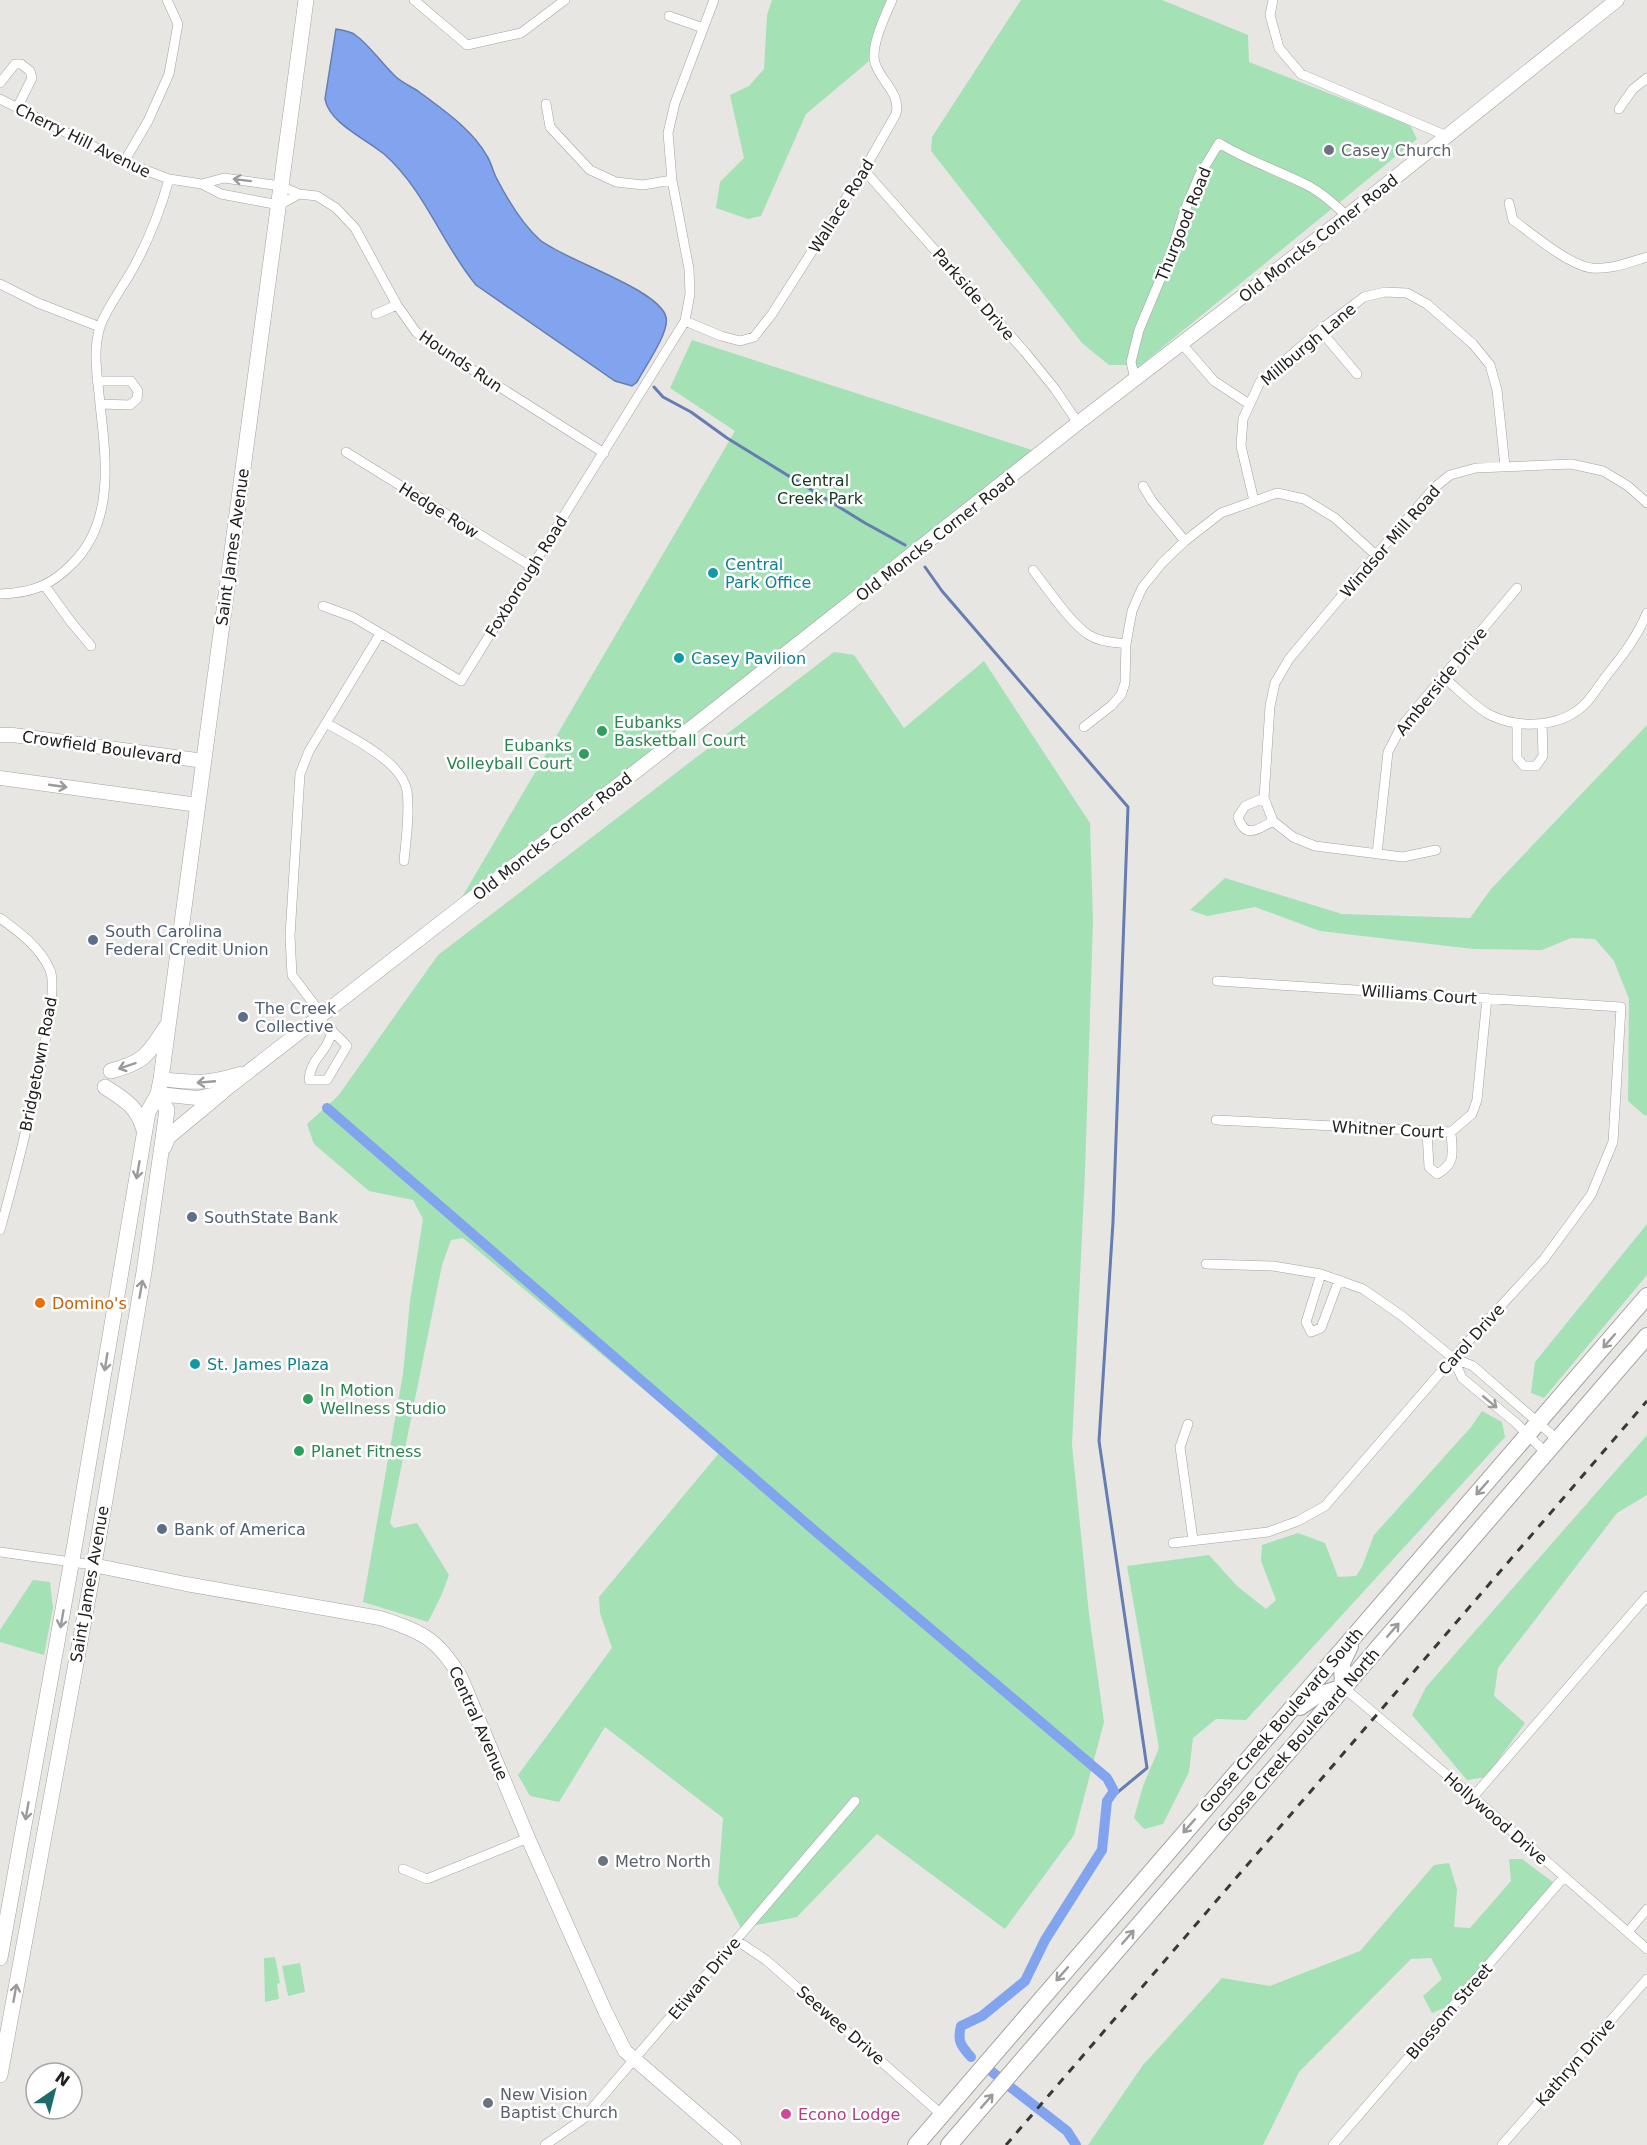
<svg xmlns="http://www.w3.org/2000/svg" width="1647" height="2145" viewBox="0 0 1647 2145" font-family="'DejaVu Sans',sans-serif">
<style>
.green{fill:#a4e1b5}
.water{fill:#82a4ee;stroke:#657db0;stroke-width:1.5}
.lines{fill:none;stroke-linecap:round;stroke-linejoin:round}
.stream{stroke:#657db0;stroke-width:3}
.canal{stroke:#82a4ee;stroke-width:10}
.street-casing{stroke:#a5a2a0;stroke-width:10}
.secondary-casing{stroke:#a5a2a0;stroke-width:15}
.primary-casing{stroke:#a5a2a0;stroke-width:16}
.highway-casing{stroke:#a5a2a0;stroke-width:18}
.street{stroke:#fff;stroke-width:9}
.secondary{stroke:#fff;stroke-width:14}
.primary{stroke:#fff;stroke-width:15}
.highway{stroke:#fff;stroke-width:16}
.rail{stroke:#3a3938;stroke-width:3;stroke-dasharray:8 8;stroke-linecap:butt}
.oneway{stroke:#9c9b9b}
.worship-dot{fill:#6b7280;stroke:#fff;stroke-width:2}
.culture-dot{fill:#0f9aa8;stroke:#fff;stroke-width:2}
.leisure-dot{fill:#2e9e5b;stroke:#fff;stroke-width:2}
.service-dot{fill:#5c6f8a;stroke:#fff;stroke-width:2}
.food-dot{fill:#e8710a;stroke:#fff;stroke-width:2}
.hotel-dot{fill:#d1479c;stroke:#fff;stroke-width:2}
.labels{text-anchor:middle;stroke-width:5;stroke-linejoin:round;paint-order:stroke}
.street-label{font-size:16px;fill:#222120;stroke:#fff}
.worship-label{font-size:16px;fill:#5b616d;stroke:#fff;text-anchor:start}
.park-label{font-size:16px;fill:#153821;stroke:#fff}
.culture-label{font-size:16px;fill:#0d838f;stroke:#fff;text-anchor:start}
.leisure-label{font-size:16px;fill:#27864d;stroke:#fff;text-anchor:start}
.service-label{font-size:16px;fill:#4e5e75;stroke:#fff;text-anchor:start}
.food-label{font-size:16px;fill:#c56008;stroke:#fff;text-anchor:start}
.hotel-label{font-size:16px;fill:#b23c85;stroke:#fff;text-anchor:start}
</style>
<rect width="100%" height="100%" fill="#e8e6e3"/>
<path class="green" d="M772,0H888L868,62L806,114L761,216L748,219L716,208L720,182L744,158L730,95L749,86L764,69L767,15Z
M1021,0H1162L1248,35L1249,62L1410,125L1417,139L1131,373L1127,365H1109L1082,343L931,151L932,137Z
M692,340L1035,451L458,904L735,431L670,388Z
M834,652L854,655L904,728L984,661L1090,823L1093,921L1085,1172L1072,1445L1089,1614L1104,1722L1074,1835L1005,1929L877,1834L797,1917L741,1928L718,1884L723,1818L605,1727L559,1802L530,1796L518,1775L612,1648L600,1613L599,1597L719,1453L463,1238L451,1240L442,1265L390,1523L394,1528L417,1523L449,1575L442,1594L428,1622L363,1602L403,1374L410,1301L423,1219L413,1200L369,1191L314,1144L307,1124L338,1096L438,955Z
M1647,725V1115H1644L1628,1101L1629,999L1614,961L1595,939L1571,938L1542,950L1473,949L1320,931L1255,907L1207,916L1190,910L1225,878L1342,914L1470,918L1491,889Z
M1647,1224V1275L1544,1398L1531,1393L1535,1362Z
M1482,1411L1502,1422L1505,1437L1246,1720L1216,1719L1193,1738L1189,1772L1163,1824L1144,1829L1134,1818L1143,1786L1159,1748L1127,1566L1209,1555L1237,1586L1266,1609L1276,1600L1261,1561L1262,1545L1298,1533L1325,1543L1338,1577L1356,1576L1362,1567L1374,1535L1471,1427Z
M1647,1435V1495L1617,1513L1498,1668L1494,1696L1525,1723L1486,1777L1467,1780L1412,1715L1426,1687Z
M33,1580L50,1582L53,1608L44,1655L0,1642V1630Z
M1509,1859H1522L1554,1883L1451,2005L1432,2013L1423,1996L1442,1979L1431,1958L1411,1959L1299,2072L1263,2145H1088L1143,2065L1222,1978L1270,1986L1360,1951L1434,1865L1449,1863L1457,1889L1454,1927L1470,1928L1511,1881Z
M275,1957L280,1983L277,1984L279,1999L265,2002L264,1958Z
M300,1963L305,1992L288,1996L282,1966Z"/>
<path class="water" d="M336,29C342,30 349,31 354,34C370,45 381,63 395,76C401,82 410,86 418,91C442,109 472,129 487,156C492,164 493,173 498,181C509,202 522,224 540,240C564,260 659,289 666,317C670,332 644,368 637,382L632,386L615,381L476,285C442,244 425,190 384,154C366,139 329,123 325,99Z"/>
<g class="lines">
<path class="stream" d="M654,387L663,397L691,412L727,438L865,523L905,545
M925,567L942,591L1128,807L1113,1222L1099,1441L1147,1768L1107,1801"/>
<path class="canal" d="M327,1108L815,1531L1107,1778L1114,1791L1107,1801L1102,1850L1045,1940L1025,1981L982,2016L961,2026C957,2041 961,2046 971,2057
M991,2071L996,2075
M1009,2086L1067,2131L1076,2145"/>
<g class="street-casing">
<path id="street" d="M414,0L467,45L521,33L565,0
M1273,0L1270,15L1279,48L1301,74L1447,136
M669,16L703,28
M0,83L15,64H21L30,71L32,78L17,108
M0,99L124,162L169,179L202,184L221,194L279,205L299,194
M546,104L550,127L590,170L616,182L643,185L672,180
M1619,109L1633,89L1647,78
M124,162L148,121L169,74L178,24L167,0
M864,170L1025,352L1055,389L1078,423
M202,184L224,178L281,186L299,194L317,196L336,208L355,228L397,305L416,332L438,348L604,453
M1509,203L1513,220C1531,233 1570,266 1592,268C1611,270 1630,262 1647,257
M0,284L38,303L100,327
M376,314L397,305
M685,321L721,336L740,341L754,337L772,314L864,170L896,114C901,93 881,82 875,63C870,47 885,16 892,0
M1320,330L1357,374
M1182,344L1214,381L1249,404
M1135,379L1131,362L1139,330L1170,256L1183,215L1199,176L1219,143C1246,160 1277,170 1305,184C1321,192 1334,204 1347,216
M97,381H131L138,391L137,399L130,405L101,404
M346,452L532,567
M1143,486L1152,501L1185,541
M1254,501L1241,446L1243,419L1260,382L1320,330L1364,297L1385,292L1407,293L1427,304L1473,344L1490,365L1497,390L1505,466
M1033,570C1047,588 1071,624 1089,635C1100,642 1113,642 1126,644
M45,586L71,622L91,646
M0,594C31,593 51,586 73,563C115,521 106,458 100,404C98,379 92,352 100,327C104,313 123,286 131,272C148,242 160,212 169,179
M323,606L353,617L461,681L685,321L690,294L689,269L672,180L668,133L675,103L714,0
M1443,677C1456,687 1476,708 1490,715C1519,729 1561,728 1585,704C1593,696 1600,684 1607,675C1623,655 1637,637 1647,613
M326,723C350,737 402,761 407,791C410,813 406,839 404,861
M1517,723V758L1524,766H1536L1543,756L1542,723
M1084,727L1111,706L1121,695L1125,683L1126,644L1132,611L1142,588L1162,563L1185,541L1221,513L1277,493L1304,499L1335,518L1376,555
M1264,798L1270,706L1275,683L1289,659L1376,555L1434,488L1450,475L1476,468L1571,464L1603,471L1628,486L1647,503
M1273,821C1259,829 1245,840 1238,817L1245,806L1264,798L1273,821L1293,837L1315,846L1403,857L1436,850
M1377,854L1388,752L1401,727L1517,588
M0,918C19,932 40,947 50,970C63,998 11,1191 0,1230
M322,1015L292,975L290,936L300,774L309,751L380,634
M318,1019C328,1027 338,1036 347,1046L327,1080H309C311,1056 328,1053 332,1030
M1216,1120L1451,1132L1472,1114L1477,1100L1487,998
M1427,1132L1429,1167L1437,1174C1457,1163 1452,1152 1451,1132
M1206,1264L1273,1266L1321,1274L1363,1289L1402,1316L1453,1358L1473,1366L1558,1440
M1321,1274L1306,1322L1311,1332L1321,1328L1339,1280
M1453,1358L1462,1378L1516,1423L1546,1453
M1188,1424L1180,1447L1193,1540
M1173,1543L1268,1532L1298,1521L1325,1506L1453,1358L1544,1259L1591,1195L1613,1142L1621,1007L1217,981
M0,1552L93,1565
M1343,1687L1473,1797L1647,1949
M1473,1797L1647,1596
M403,1869L427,1879L528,1838
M1628,1932L1647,1909
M736,1940L766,1960L942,2115
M545,2145L583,2119L855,1801
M1333,2145L1564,1877
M1502,2145L1647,1979"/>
</g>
<g class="secondary-casing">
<path id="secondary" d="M0,735H13L204,761
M0,778L198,805
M161,1079C194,1083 208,1084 240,1074
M158,1094L197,1098L221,1093L662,751L1078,423L1347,216L1617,0
M93,1565L186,1584L380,1618C422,1631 439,1640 461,1678L528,1838L605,2011L625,2051L734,2145"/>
</g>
<g class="primary-casing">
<path id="primary" d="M111,1071C144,1062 147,1056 166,1027
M105,1087C125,1100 137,1106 144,1130
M164,1147L168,1137L221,1093
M0,1958L75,1543L148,1112L158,1094L161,1079L306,0
M0,2075L91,1582L144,1272L167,1110L158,1094"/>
</g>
<g class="highway-casing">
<path id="highway" d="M1300,1707L1316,1696L1343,1687L1342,1663L1350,1646
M916,2145L1647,1296
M949,2145L1647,1336"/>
</g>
<use href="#street" class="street"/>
<use href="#secondary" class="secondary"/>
<use href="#primary" class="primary"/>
<use href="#highway" class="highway"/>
<path class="rail" d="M1006,2145L1647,1401"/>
</g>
<defs><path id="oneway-shaft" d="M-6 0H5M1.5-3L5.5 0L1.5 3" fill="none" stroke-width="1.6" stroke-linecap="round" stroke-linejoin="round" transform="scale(1.5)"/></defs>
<g class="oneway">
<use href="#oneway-shaft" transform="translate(242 180) rotate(-173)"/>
<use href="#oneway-shaft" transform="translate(58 786) rotate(8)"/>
<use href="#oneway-shaft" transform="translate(127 1066) rotate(161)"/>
<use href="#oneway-shaft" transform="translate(206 1082) rotate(175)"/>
<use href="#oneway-shaft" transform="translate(138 1170) rotate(100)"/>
<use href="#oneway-shaft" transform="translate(141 1289) rotate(-80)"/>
<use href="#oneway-shaft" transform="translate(1609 1341) rotate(131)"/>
<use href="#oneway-shaft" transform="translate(106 1362) rotate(99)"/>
<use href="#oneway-shaft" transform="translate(1490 1402) rotate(40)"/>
<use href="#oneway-shaft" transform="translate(1482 1488) rotate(131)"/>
<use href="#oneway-shaft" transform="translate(62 1619) rotate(100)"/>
<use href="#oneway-shaft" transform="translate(1393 1630) rotate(-49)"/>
<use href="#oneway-shaft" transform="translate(27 1811) rotate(100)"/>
<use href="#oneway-shaft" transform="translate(1189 1826) rotate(131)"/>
<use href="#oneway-shaft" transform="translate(1128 1937) rotate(-49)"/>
<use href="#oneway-shaft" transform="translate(1062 1974) rotate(131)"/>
<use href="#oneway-shaft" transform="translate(15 1993) rotate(-80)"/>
<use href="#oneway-shaft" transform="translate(987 2101) rotate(-49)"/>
</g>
<g class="worship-dot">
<circle cx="1329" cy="150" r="6"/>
<circle cx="603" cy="1861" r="6"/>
<circle cx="488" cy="2103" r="6"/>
</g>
<g class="culture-dot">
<circle cx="713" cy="573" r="6"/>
<circle cx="679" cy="658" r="6"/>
<circle cx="195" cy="1364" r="6"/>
</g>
<g class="leisure-dot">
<circle cx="602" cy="731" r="6"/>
<circle cx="584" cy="754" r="6"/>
<circle cx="308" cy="1399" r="6"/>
<circle cx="299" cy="1451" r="6"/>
</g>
<g class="service-dot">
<circle cx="93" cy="940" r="6"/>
<circle cx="243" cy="1017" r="6"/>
<circle cx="192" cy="1217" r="6"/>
<circle cx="162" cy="1529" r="6"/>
</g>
<circle class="food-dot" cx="40" cy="1303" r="6"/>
<circle class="hotel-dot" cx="786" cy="2114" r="6"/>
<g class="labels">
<g class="street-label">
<text transform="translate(83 140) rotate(26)" y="6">Cherry Hill Avenue</text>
<text transform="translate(841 206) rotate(-58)" y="6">Wallace Road</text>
<text transform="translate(1183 224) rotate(-68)" y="6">Thurgood Road</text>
<text transform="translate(1318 238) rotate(-38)" y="6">Old Moncks Corner Road</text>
<text transform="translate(974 294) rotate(49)" y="6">Parkside Drive</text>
<text transform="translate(1308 344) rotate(-40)" y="6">Millburgh Lane</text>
<text transform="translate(461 361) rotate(34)" y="6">Hounds Run</text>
<text transform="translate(439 510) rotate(32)" y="6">Hedge Row</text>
<text transform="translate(935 537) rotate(-38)" y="6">Old Moncks Corner Road</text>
<text transform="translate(1390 541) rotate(-49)" y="6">Windsor Mill Road</text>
<text transform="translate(232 547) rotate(-82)" y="6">Saint James Avenue</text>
<text transform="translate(526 576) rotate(-58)" y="6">Foxborough Road</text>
<text transform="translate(1441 681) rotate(-51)" y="6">Amberside Drive</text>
<text transform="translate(102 747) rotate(8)" y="6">Crowfield Boulevard</text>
<text transform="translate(552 836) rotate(-38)" y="6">Old Moncks Corner Road</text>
<text transform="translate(1419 994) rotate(4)" y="6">Williams Court</text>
<text transform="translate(38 1064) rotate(-79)" y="6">Bridgetown Road</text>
<text transform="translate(1388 1129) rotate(3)" y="6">Whitner Court</text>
<text transform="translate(1471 1339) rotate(-48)" y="6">Carol Drive</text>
<text transform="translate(89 1584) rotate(-80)" y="6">Saint James Avenue</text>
<text transform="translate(1281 1720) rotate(-49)" y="6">Goose Creek Boulevard South</text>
<text transform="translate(479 1723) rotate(66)" y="6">Central Avenue</text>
<text transform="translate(1298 1740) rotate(-49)" y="6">Goose Creek Boulevard North</text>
<text transform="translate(1496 1818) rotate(41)" y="6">Hollywood Drive</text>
<text transform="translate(704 1978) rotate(-50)" y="6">Etiwan Drive</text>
<text transform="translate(1449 2011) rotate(-49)" y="6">Blossom Street</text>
<text transform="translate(841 2025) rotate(41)" y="6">Seewee Drive</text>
<text transform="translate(1575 2062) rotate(-49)" y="6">Kathryn Drive</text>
</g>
<g class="worship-label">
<text x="1341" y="156">Casey Church</text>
<text x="615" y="1867">Metro North</text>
<text x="500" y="2100">New Vision<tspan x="500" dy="18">Baptist Church</tspan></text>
</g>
<g class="park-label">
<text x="820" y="486">Central<tspan x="820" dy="18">Creek Park</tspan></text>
</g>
<g class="culture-label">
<text x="725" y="570">Central<tspan x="725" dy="18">Park Office</tspan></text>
<text x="691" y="664">Casey Pavilion</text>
<text x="207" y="1370">St. James Plaza</text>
</g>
<g class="leisure-label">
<text x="614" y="728">Eubanks<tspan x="614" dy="18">Basketball Court</tspan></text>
<text x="572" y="751" text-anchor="end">Eubanks<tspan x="572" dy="18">Volleyball Court</tspan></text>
<text x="320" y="1396">In Motion<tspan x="320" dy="18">Wellness Studio</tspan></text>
<text x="311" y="1457">Planet Fitness</text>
</g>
<g class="service-label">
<text x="105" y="937">South Carolina<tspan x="105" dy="18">Federal Credit Union</tspan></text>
<text x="255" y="1014">The Creek<tspan x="255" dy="18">Collective</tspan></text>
<text x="204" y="1223">SouthState Bank</text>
<text x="174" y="1535">Bank of America</text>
</g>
<g class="food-label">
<text x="52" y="1309">Domino's</text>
</g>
<g class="hotel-label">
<text x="798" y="2120">Econo Lodge</text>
</g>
</g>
<g transform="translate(54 2091) rotate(35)"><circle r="28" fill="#ffffff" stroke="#a7a6a6" stroke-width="1.5"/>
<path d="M0-4.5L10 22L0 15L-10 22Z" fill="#1e6b6c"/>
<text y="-9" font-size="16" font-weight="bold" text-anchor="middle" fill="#222120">N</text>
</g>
</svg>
